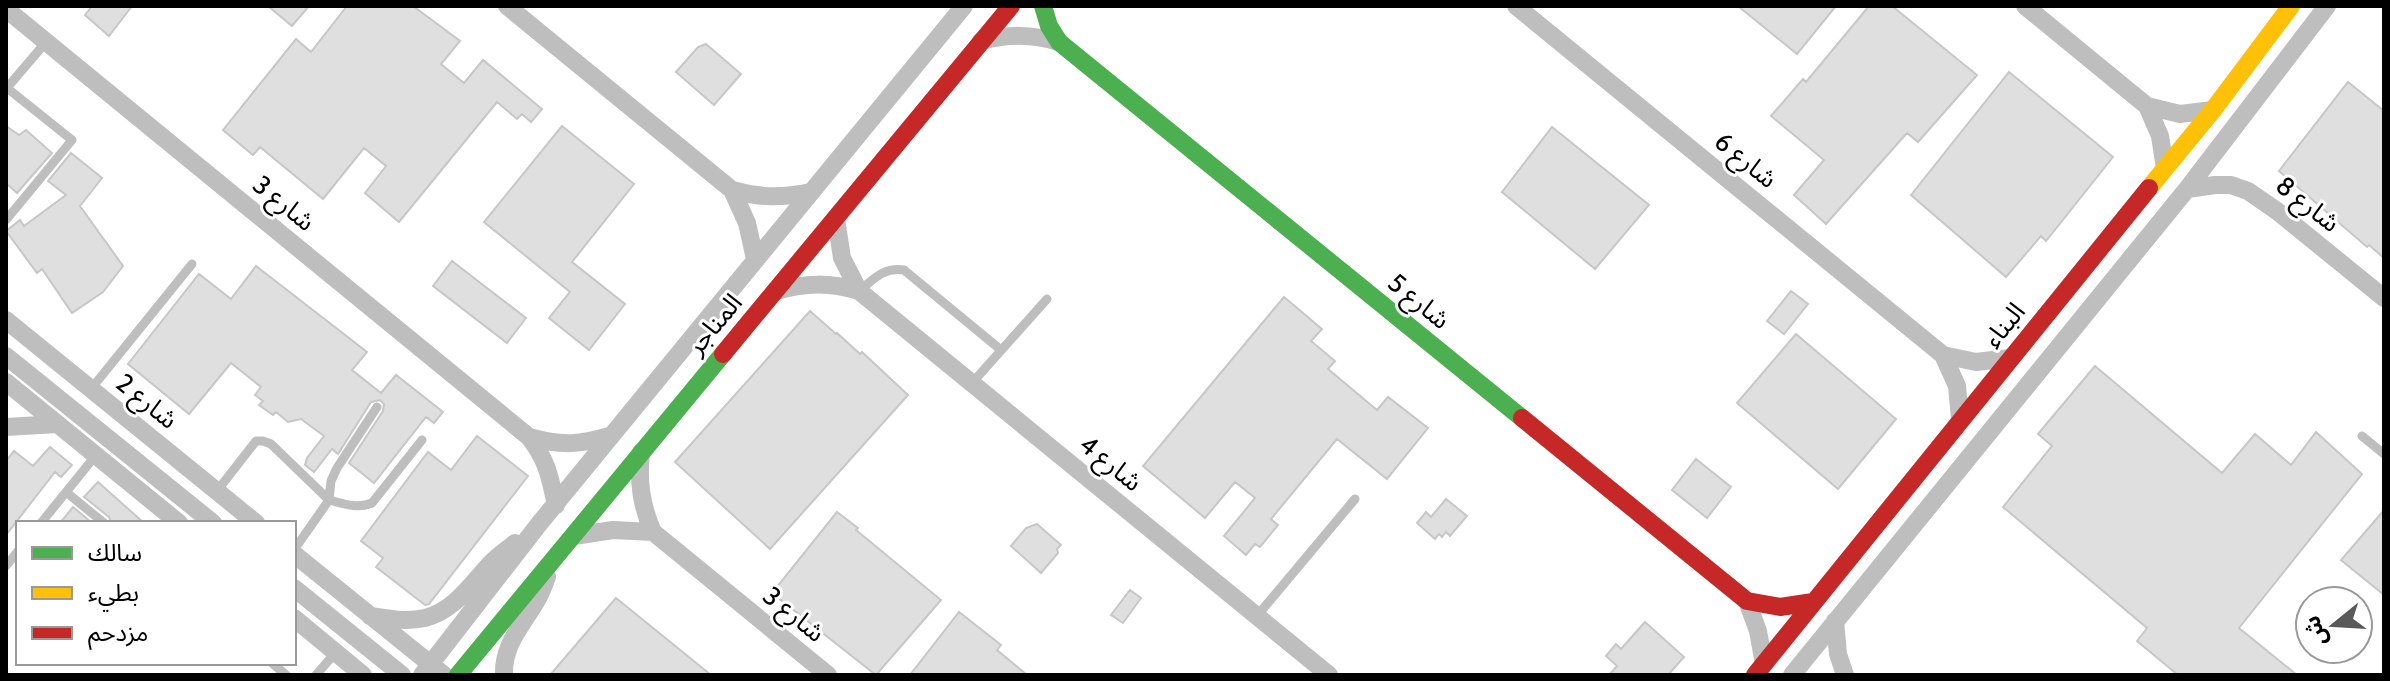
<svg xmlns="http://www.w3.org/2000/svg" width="2390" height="681" viewBox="0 0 2390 681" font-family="Cabin,'Noto Sans Arabic',sans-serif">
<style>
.building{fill:#dfdfdf;stroke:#c7c7c7;stroke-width:2}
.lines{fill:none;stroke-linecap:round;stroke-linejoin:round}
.lane{stroke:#bebebe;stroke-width:9}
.street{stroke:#bebebe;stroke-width:18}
.fast{stroke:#4caf50;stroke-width:18}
.slow{stroke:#ffc107;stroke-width:18}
.jam{stroke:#c62828;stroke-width:18}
.labels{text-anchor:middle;stroke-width:6;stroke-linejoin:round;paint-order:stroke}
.street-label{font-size:26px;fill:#000;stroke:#fff}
</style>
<rect width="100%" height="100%" fill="#fff"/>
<path class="building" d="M92,6H132L109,36L85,15Z
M268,6H309L292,26Z
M347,6H413L460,41L441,64L464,83L483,60L542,109L531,122L522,114L517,119L497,102L399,222L365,193L386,166L364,148L323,199L260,147L253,155L223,130L296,39L311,52Z
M1738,6H1836L1797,54Z
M1869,6H1892L1977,75L1918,142L1907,133L1826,224L1794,195L1824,160L1771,116L1803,79L1806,82Z
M706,44L741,74L714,105L676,72L698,47Z
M2009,72L2113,157L2046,241L2041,236L2006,277L1911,195Z
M2348,82L2384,111V258L2369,245L2367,247L2279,171Z
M6,126L19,135L26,130L52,153L17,193L6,183Z
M562,126L634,184L572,262L625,304L589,350L549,318L570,292L484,222Z
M1552,127L1649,205L1595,269L1502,192Z
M71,153L102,178L80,206L123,266L103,292L72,313L42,269L37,273L6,231L20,220L24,226L66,195L48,181Z
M452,261L526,318L507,343L433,286Z
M256,266L367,352L352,370L381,393L396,375L443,412L434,423L426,417L374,483L349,463L383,411L384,404L380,400L371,402L338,454L332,449L314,472L305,465L307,458L324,436L301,419L288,422L276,412L273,415L259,405L263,401L255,395L261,387L231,363L189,414L128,364L199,274L231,299Z
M1791,291L1808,304L1784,334L1767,321Z
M1284,297L1322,329L1311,341L1335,361L1328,369L1377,410L1388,397L1428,428L1387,479L1337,439L1271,519L1278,525L1260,547L1255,544L1246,555L1224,536L1255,498L1235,482L1205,518L1143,466Z
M810,311L836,334L837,333L860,354L862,352L908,395L770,549L675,462Z
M1796,334L1896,419L1838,489L1737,403Z
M2095,366L2222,473L2255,434L2291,465L2316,432L2362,474L2239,628L2297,675H2178L2137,641L2147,628L2003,507L2052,446L2038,434Z
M477,436L528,476L429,604L425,605L376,567L383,558L361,541L428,452L451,470Z
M50,447L72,465L61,477L55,472L6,535V461L14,451L33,466Z
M1696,459L1731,487L1707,518L1672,490Z
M98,482L144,523H111L109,517L84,497Z
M1446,499L1467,516L1450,536L1446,532L1442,537L1439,534L1435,539L1417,523L1426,512L1431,517Z
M73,507L92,523H60Z
M2384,510V595L2341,560Z
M837,512L858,528L856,530L941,600L876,675L772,593Z
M1037,524L1061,545L1057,549L1058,553L1041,573L1011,546L1026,528Z
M1130,590L1141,598L1123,623L1111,615Z
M616,598L711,675H550Z
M959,612L1001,645L997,650L1027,675H910Z
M1645,622L1684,657L1668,675H1609L1617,666L1606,656L1616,644L1621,649Z"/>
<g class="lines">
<path class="lane" d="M6,89L46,42
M6,220L72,140L7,88
M859,291C874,279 883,267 904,270L1001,350
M972,383L1047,299
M91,389L192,264
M2362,436L2384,454
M217,491L256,441H263L271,444L329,500L331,481L337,468L377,407
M66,492L104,523
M41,523L96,455
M294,550L329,500C344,504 358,509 372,503L422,440
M6,566L18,551
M1257,616L1355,499
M272,663L286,675
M316,675L336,652"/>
<path class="street" d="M507,6L732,190C760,198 783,198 811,192
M1516,6L1943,355L1976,362L2010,358
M2025,6L2147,106L2180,114L2213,110
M6,9L529,437C547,460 550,477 556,505
M981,41C1009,34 1031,34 1059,42
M2147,106L2160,136L2165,168
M2187,189L2215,185H2231L2248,191L2277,211L2384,298
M732,190L747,223L755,259
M836,219L842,258L859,291L1329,675
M776,291C806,283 829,282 859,291
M6,320L256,523
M1943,355L1957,386L1960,419
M6,356L213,523
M6,382L179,523
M6,427L58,424
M529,437C562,446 580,445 612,435
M641,452C638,481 641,505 653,532L828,675
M574,536L613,530L653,532
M294,554L444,675
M294,588L402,675
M1747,601L1758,631L1764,664
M370,616C388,619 407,622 425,618C454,611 472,583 491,563C498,555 507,550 515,543
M294,618L363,675
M1835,621L1838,654L1845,675
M422,675L539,524L964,6
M504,675C503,644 522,626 537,600C541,593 544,585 547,577
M1792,675L2187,189L2327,6"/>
<path class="fast" d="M1043,6L1049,26L1059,42L1522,418
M458,675L723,354"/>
<path class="slow" d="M2149,188L2213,110L2291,6"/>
<path class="jam" d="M723,354L1011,6
M1522,418L1747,601L1780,607L1813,602
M1755,675L2149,188"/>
</g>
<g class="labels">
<g class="street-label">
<text transform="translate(1746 160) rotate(39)" y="9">شارع 6</text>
<text transform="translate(284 203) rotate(39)" y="9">شارع 3</text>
<text transform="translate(2308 204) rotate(38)" y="9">شارع 8</text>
<text transform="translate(1419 301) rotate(39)" y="9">شارع 5</text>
<text transform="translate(714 324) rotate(-50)" y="9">المناجر</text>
<text transform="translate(2004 325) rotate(-51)" y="9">البناء</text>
<text transform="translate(147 401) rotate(39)" y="9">شارع 2</text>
<text transform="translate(1111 463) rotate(39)" y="9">شارع 4</text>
<text transform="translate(794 614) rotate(39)" y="9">شارع 3</text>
</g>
</g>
<rect width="2390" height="681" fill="none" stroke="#000000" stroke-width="16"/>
<rect x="16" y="521" width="280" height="144" fill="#ffffff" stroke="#999999" stroke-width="2"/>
<rect x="32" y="547" width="40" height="12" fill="#4caf50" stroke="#999999" stroke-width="2"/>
<text x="88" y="561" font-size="24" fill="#000000">سالك</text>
<rect x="32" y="587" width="40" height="12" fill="#ffc107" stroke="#999999" stroke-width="2"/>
<text x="88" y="601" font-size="24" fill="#000000">بطيء</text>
<rect x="32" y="627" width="40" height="12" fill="#c62828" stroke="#999999" stroke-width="2"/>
<text x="88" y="641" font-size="24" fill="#000000">مزدحم</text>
<g transform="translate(2334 625) rotate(252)"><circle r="38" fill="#ffffff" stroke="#999999" stroke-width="2"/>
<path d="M0-6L14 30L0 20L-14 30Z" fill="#595959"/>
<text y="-12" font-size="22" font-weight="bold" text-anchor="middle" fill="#000000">ش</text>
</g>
</svg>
